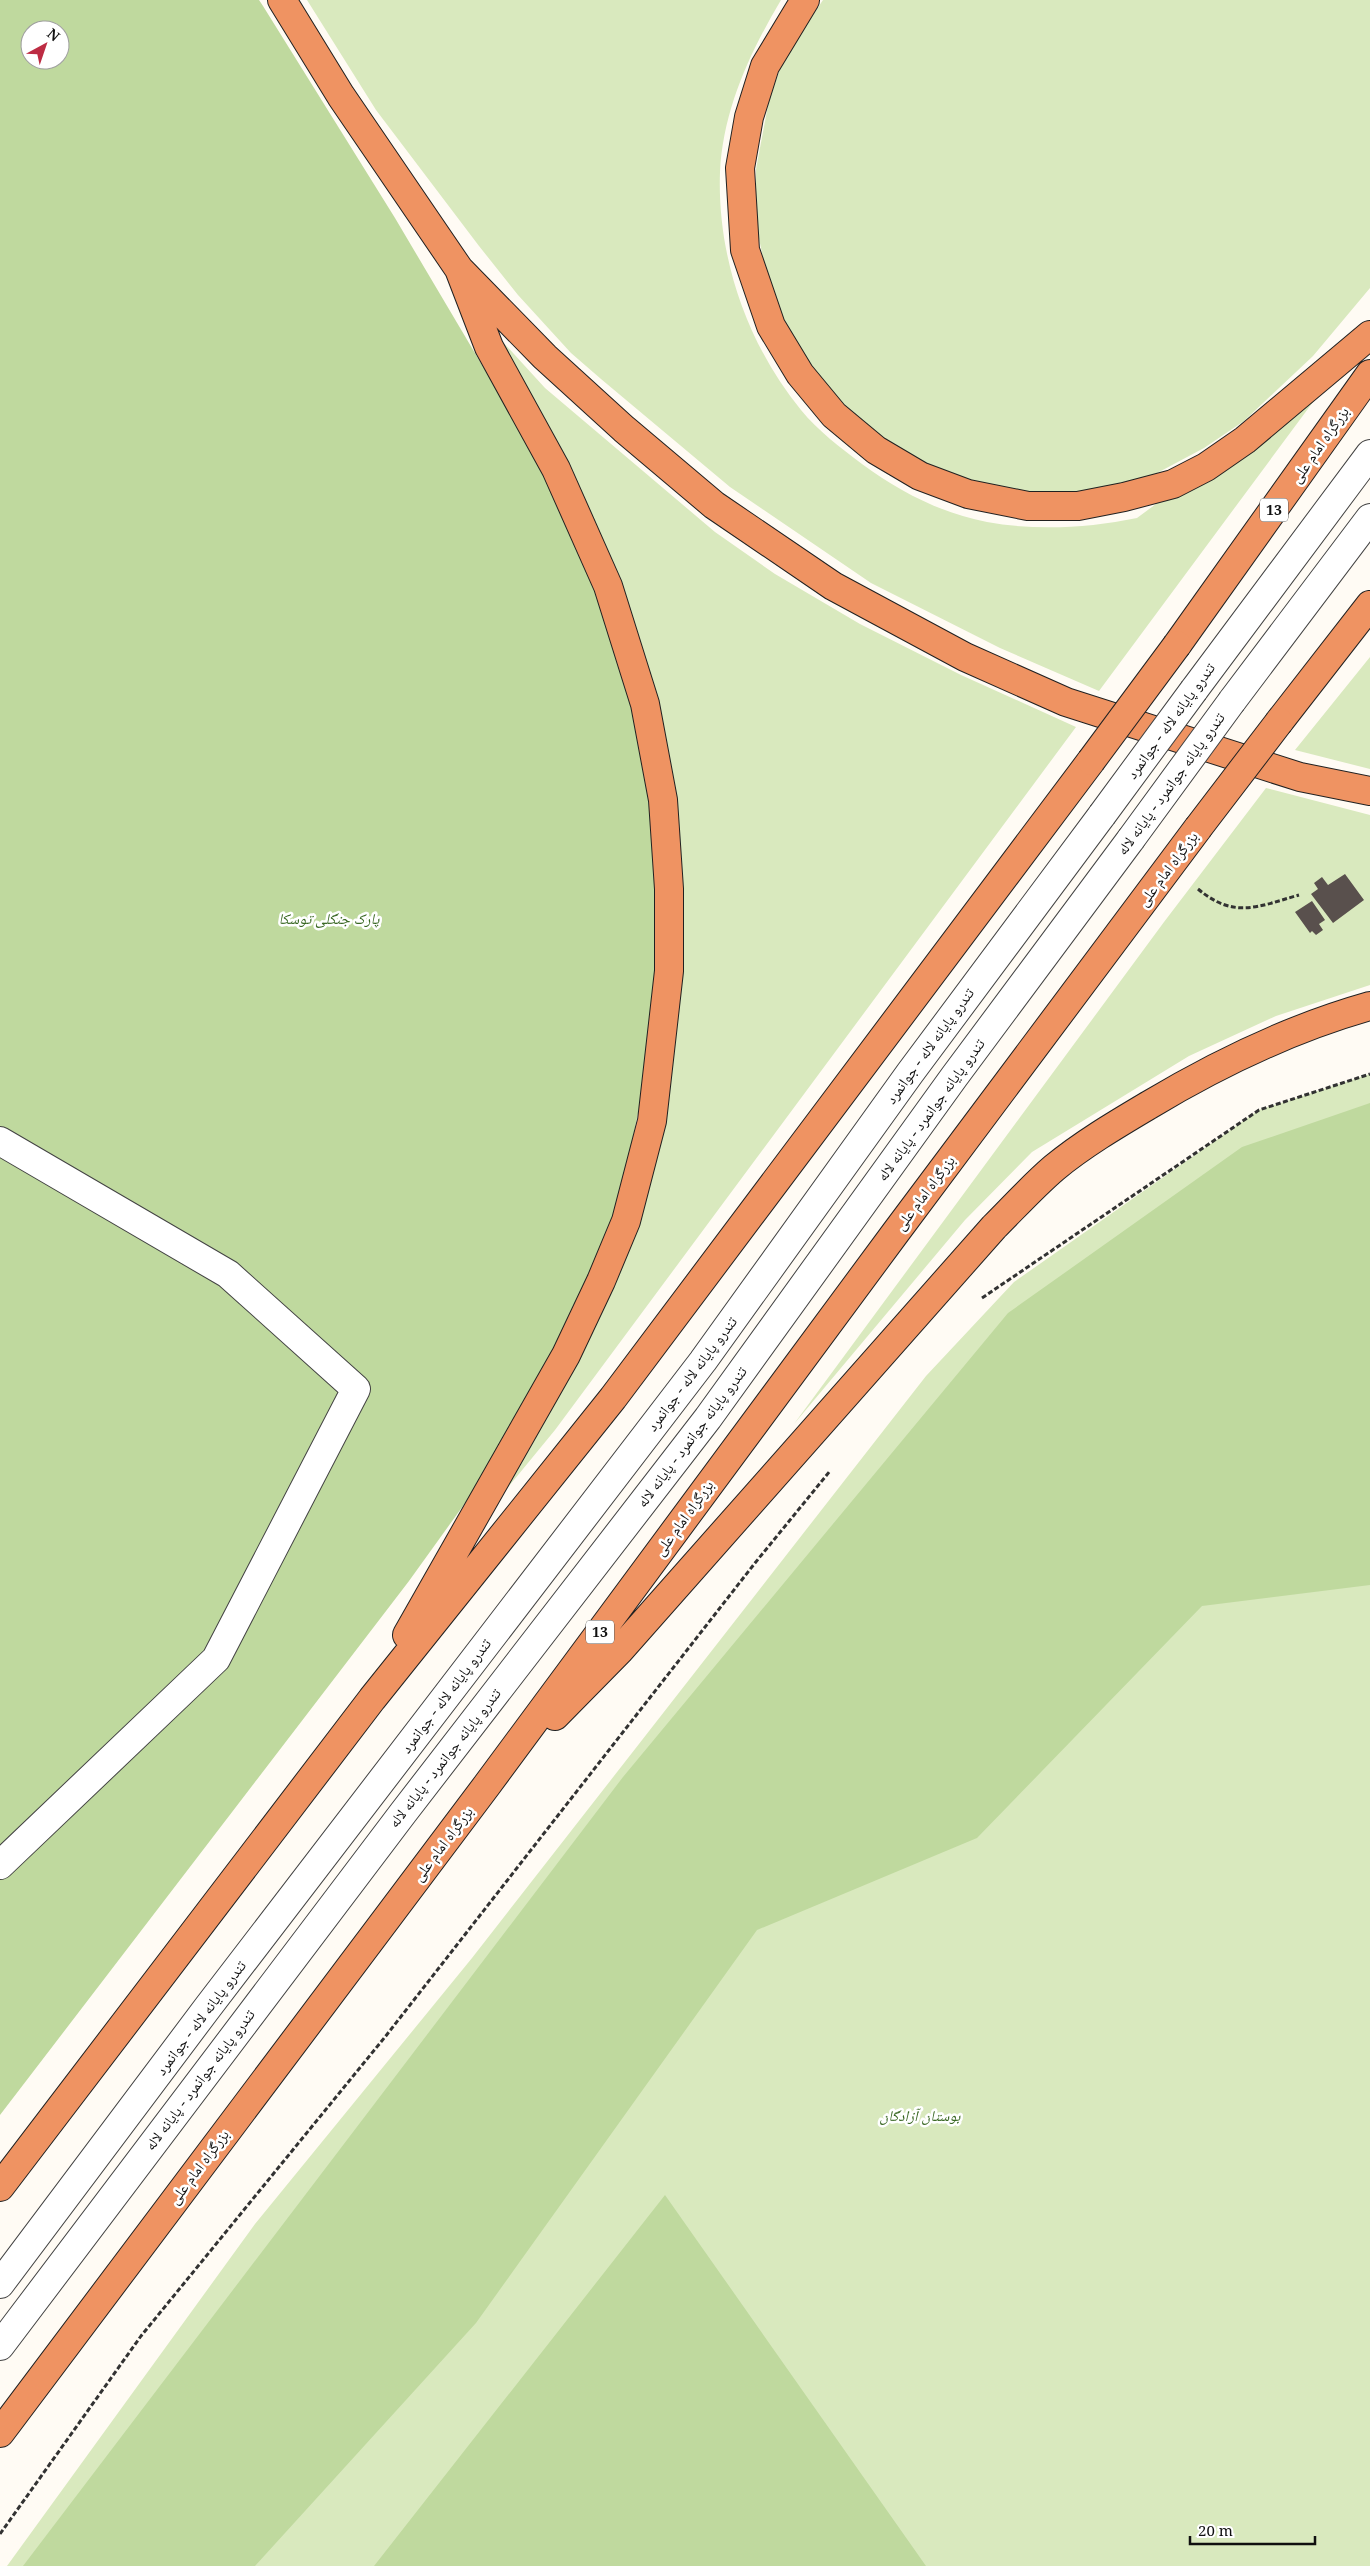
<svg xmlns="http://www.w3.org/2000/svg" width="1370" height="2566" viewBox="0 0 1370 2566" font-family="'Noto Serif','Noto Naskh Arabic',serif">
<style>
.green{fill:#d9e9be}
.forest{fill:#bfd99e;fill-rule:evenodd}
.building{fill:#59504d}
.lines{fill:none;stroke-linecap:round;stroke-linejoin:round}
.minor-casing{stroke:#434343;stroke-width:30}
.highway-casing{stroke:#212121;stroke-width:30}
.path{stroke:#323232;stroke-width:3;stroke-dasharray:5 2.5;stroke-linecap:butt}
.minor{stroke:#fff;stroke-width:28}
.highway{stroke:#ef9362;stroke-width:28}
.minor-bridge-casing{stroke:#434343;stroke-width:30;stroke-linecap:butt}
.highway-bridge-casing{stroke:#212121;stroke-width:30;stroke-linecap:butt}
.minor-bridge{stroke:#fff;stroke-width:28}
.highway-bridge{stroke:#ef9362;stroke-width:28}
.labels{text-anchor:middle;stroke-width:5;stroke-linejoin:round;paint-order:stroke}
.shield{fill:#fff;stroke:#585858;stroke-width:1}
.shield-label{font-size:14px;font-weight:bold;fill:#101010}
.street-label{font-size:15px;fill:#101010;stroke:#fff}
.park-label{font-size:15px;font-style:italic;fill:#386722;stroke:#fff}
</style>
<rect width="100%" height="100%" fill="#fffbf4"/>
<path class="green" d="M307,0H781C750,52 723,110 720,172C717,257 747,344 801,410C818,431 841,448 862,464C900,492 941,513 987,522C1037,531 1088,528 1137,518L1336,371L1099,691L1000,648L871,583L730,487L601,379L571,353L518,295L479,246L376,110Z
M823,0H1370V288L1313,356L1244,421L1204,448L1144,480L1063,496L1000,492L948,476L892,450L852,418L816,379L788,332L768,282L756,224V169L769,100L784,58Z
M491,329L545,388L715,532L775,574L860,624L961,675L1076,727L555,1430L473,1530L663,1112Z
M1370,657V769L1295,750Z
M1266,788L1370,815V985L1276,1016L1189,1056L1032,1152L965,1220L794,1424L1164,922Z
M1370,1074V2566H7L255,2224L472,1958L926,1376L1014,1282L1259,1110Z"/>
<path class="forest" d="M0,0H259L263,6L395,218L537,458L586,560L656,760V983L649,1062L620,1197L603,1249L579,1306L473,1492L409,1581L0,2115ZM30,30H60V60H30Z
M1370,1103V1585L1202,1606L977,1838L757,1930L476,2323L255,2566H23L623,1777L1008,1313L1242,1147Z
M665,2195L926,2566H374Z"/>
<path class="building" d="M1345,874L1364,900L1333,923L1311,894L1318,889L1314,883L1322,877L1328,885Z
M1312,901L1325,920L1319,924L1323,930L1316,935L1312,931L1310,933L1295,912Z"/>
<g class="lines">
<g class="minor-casing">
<path id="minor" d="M1194,690L1370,454
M1232,701L1370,518
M0,1141L228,1274L356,1389L216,1659L0,1865
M0,2284L208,2007L703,1361L910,1073L1102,815
M0,2346L403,1813L708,1418L954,1077L1131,839"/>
</g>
<g class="highway-casing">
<path id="highway" d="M282,0L341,96L459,269L545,357L624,429L714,505L833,586L965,657L1066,702L1300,777L1370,791
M805,0L765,66L749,117L740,168L745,250L771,326L800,374L834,415L876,450L920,476L968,494L1028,506H1078L1124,497L1173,484L1206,467L1245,440L1370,335
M1177,645L1370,374
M1279,722L1370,605
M407,1635L566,1355L601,1281L626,1221L652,1121L669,971V889L663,800L645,704L608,586L556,469L489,347L459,269
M555,1716L619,1651L994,1227C1014,1207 1033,1186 1054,1168C1083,1144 1117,1124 1149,1105C1219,1063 1292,1028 1370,1006
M0,2187L372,1699L613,1398L1091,761
M0,2433L487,1785L896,1232L1198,828"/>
</g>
<path class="path" d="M1198,889C1234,919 1257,907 1299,895
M982,1298L1259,1110L1370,1074
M0,2534L141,2336L385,2037L755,1563L830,1471"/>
<use href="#minor" class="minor"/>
<use href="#highway" class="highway"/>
<g class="minor-bridge-casing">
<path id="minor-bridge" d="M1102,815L1194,690
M1131,839L1232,701"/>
</g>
<g class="highway-bridge-casing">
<path id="highway-bridge" d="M1091,761L1177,645
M1198,828L1279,722"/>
</g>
<use href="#minor-bridge" class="minor-bridge"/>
<use href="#highway-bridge" class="highway-bridge"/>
</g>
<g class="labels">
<g class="shield">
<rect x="1260" y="498.5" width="28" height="23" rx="4"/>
<rect x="586" y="1620.5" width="28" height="23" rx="4"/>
</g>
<g class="shield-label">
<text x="1274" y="515">13</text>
<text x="600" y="1637">13</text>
</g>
<g class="street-label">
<text transform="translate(1320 445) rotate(-55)" y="5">بزرگراه امام علی</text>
<text transform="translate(1171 721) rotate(-54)" y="5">تندرو پایانه لاله - جوانمرد</text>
<text transform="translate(1171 784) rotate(-54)" y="5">تندرو پایانه جوانمرد - پایانه لاله</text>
<text transform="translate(1168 869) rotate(-53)" y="5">بزرگراه امام علی</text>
<text transform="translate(930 1046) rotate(-54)" y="5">تندرو پایانه لاله - جوانمرد</text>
<text transform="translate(931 1110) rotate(-54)" y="5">تندرو پایانه جوانمرد - پایانه لاله</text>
<text transform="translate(925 1193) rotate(-53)" y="5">بزرگراه امام علی</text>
<text transform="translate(692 1374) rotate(-53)" y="5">تندرو پایانه لاله - جوانمرد</text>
<text transform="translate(692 1437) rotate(-53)" y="5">تندرو پایانه جوانمرد - پایانه لاله</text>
<text transform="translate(684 1518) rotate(-54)" y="5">بزرگراه امام علی</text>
<text transform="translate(446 1696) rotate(-53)" y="5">تندرو پایانه لاله - جوانمرد</text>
<text transform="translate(445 1758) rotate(-52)" y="5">تندرو پایانه جوانمرد - پایانه لاله</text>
<text transform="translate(443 1844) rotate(-53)" y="5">بزرگراه امام علی</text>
<text transform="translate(201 2018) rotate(-53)" y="5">تندرو پایانه لاله - جوانمرد</text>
<text transform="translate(200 2080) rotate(-53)" y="5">تندرو پایانه جوانمرد - پایانه لاله</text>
<text transform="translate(199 2167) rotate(-53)" y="5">بزرگراه امام علی</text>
</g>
<g class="park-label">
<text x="329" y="924">پارک جنگلی توسکا</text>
<text x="920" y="2121">بوستان آزادگان</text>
</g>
</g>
<g transform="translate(45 45) rotate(40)"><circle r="24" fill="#ffffff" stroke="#9f9f9f"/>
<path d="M0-4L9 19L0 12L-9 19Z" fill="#bd2c43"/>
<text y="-8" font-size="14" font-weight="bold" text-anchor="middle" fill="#101010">N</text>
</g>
<path d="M1190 2536v8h125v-8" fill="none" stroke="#101010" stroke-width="2.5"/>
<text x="1198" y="2536" font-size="15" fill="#101010" stroke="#ffffff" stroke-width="4" paint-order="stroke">20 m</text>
</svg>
